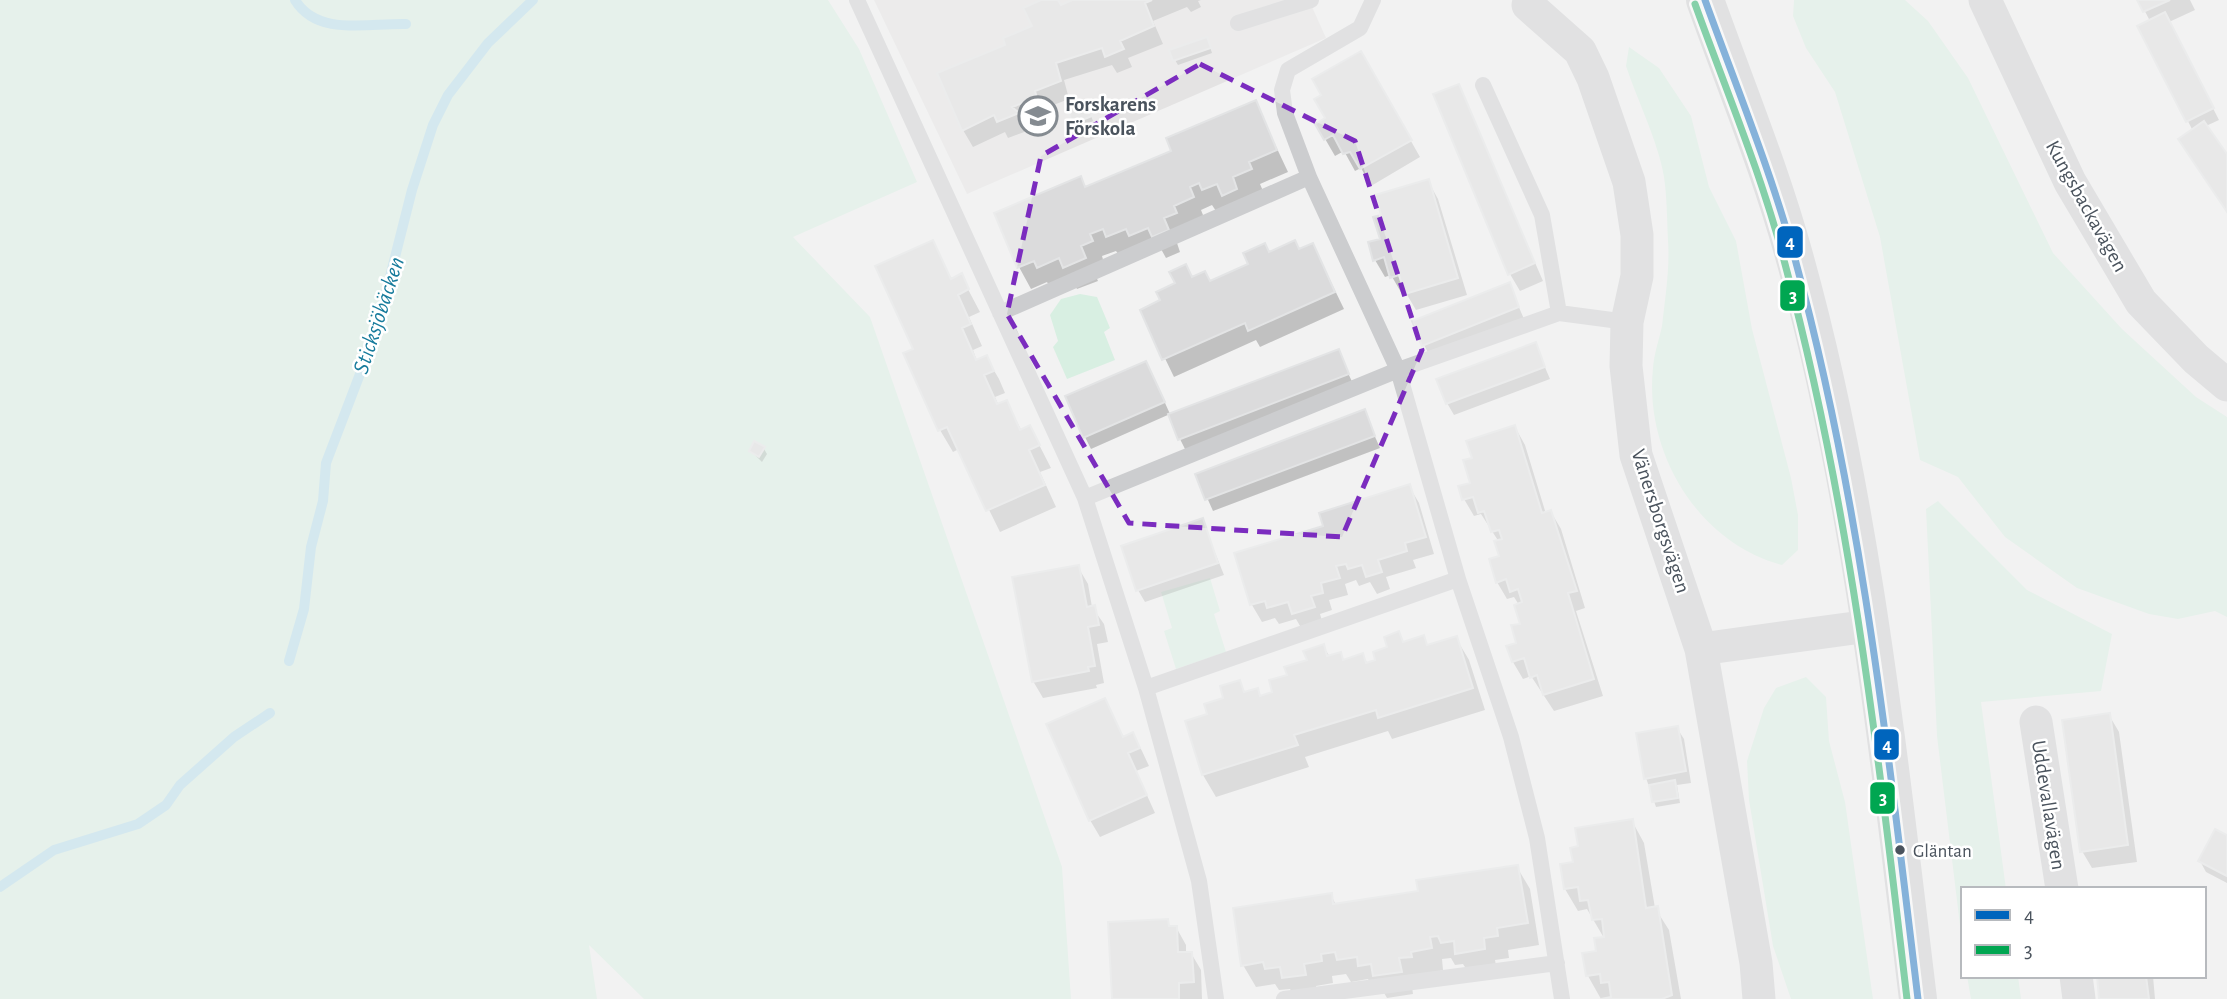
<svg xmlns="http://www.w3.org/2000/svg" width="2227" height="999" viewBox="0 0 2227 999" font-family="'Alegreya Sans',sans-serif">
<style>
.education{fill:#e4e3e3}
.green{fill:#d8efe2}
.shadow{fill:#0003}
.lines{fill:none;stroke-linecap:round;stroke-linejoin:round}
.stream{stroke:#b0dcea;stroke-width:10}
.building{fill:#dbdbdc;stroke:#e3e4e5;stroke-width:2}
.service{stroke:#cccdcf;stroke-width:16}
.minor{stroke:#cccdcf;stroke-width:33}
.tertiary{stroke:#cccdcf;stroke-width:38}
.bus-1-casing{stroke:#fff;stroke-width:12}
.bus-2-casing{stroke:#fff;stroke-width:12}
.bus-1{stroke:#0065bd;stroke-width:7}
.bus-2{stroke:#00a651;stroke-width:7}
.marked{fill:none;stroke:#7b2cbf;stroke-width:5;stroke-dasharray:14 9;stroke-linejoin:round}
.bus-dot{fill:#4a535d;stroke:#fff;stroke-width:2.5}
.labels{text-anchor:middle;stroke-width:5;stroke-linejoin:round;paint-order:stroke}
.bus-label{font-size:19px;fill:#4a535d;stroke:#fff;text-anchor:start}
.poi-label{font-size:21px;font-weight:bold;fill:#4a535d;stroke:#fff;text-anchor:start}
.street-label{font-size:21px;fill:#4a535d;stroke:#fff}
.water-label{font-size:23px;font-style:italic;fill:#177b9c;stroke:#fff}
.line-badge{stroke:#fff;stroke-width:2.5}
.badge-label{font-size:19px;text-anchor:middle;font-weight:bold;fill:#fff}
</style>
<rect width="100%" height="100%" fill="#f2f2f2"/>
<path class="education" d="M874,0H1309L1326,38L967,194Z"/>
<path class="green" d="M0,0H828L859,49L917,182L793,237L870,317L1062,867L1071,999H644L589,945L597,999H0Z
M1794,0H1905L1928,21L1968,78L2053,253L2122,329L2196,397L2227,417V617L2215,611L2178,619L2149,614L2077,588L2005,537L1958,477L1920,460L1880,237L1835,92L1806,48L1793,16Z
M1629,47L1659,68L1691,116L1709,187L1736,241L1752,329L1791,478L1798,515V550L1782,565C1698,543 1644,452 1653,368C1654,354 1659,340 1662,326C1665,299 1670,268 1668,241C1667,220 1667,197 1664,177C1659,144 1637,99 1626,66Z
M1080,294L1097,297L1110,328L1104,332L1115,360L1067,379L1053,347L1058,341L1050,315L1061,299Z
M1938,501L2027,590L2112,634L2101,691L1981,702L2006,889H1963V950L1937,736L1926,509Z
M1210,578L1220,611L1214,614L1226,652L1176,669L1164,631L1172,628L1161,592Z
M1806,677L1826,697L1829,741L1845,802L1873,999H1791L1773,946L1749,800L1747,761L1764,708L1776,688Z
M1967,976H2018L2021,999H1971Z"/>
<path class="shadow" d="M1045,0H1057L1061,7L1076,0H1201L1198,1L1201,7L1191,12L1187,7L1153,21L1163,44L1128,58L1132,67L1117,73L1112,65L1064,80L1069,99L1043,109L1045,115L1022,123L1027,131L1008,138L1005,132L973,147L963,130L1007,46L1035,27Z
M2139,0H2190L2195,10L2169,22L2219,120L2206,126L2227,157V210L2193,131L2139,26L2150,21Z
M1209,44L1212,53L1178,65L1175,60Z
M1361,53L1420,157L1371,186L1361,168L1355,171L1344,151L1335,156L1317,125L1327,119L1324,95Z
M1458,86L1543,281L1520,291L1510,274Z
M1255,102L1288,172L1260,184L1263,191L1216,211L1212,205L1201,210L1205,220L1176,240L1180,252L1166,258L1161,249L1121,258L1116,251L1102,256L1104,263L1092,268L1098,281L1077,289L1072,280L1051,289L1047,282L1031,289L1019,267L1080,178L1086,189L1174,151Z
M1088,108L1093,121L1078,128L1075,123Z
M1428,181L1438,199L1467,295L1416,310L1406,293L1402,294L1391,275L1385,277L1375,260L1382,240L1383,216Z
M933,242L952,280L961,276L980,312L969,317L982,346L973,350L977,361L986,357L999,379L1005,393L995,397L999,406L1006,402L1022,431L1030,427L1051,468L1040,472L1056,507L1000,532L959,449L953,452L940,430L905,354L915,350Z
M1313,245L1344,309L1260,347L1256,340L1174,377L1142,311L1162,301L1193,279L1210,283L1269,254L1299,251Z
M1509,284L1524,319L1430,356L1424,345Z
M1535,344L1550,379L1454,415L1447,403Z
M1338,351L1354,386L1186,451L1180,439Z
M1152,374L1170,414L1091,449L1085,437Z
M1364,412L1380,448L1213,511L1197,475Z
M1515,427L1525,445L1546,514L1551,512L1561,529L1585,608L1576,611L1603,696L1554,711L1531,676L1523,679L1513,662L1523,625L1519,605L1514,597L1507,599L1497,582L1501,558L1499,542L1481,514L1474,516L1464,499L1472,484L1474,459Z
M764,449L767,454L762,462L751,451Z
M1409,486L1419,503L1434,554L1413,560L1416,568L1386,577L1390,589L1377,594L1370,582L1359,586L1356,580L1345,584L1348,595L1329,600L1332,610L1320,614L1323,624L1303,631L1296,619L1279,624L1275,618L1262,622L1252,605L1237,554L1325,527Z
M1202,520L1224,575L1145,602L1138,590Z
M1078,567L1088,584L1092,607L1104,624L1108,642L1097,644L1104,683L1096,685L1097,688L1043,698L1033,681Z
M1399,633L1404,643L1423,638L1428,647L1456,638L1469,660L1485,710L1392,739L1388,731L1305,757L1309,767L1216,797L1203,775L1187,722L1209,715L1239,682L1246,694L1257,690L1261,697L1274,693L1323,646L1330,657L1340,654L1344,661L1362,655L1368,664L1378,661Z
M1105,700L1124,738L1133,734L1142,751L1149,766L1136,771L1155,813L1100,837L1090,820Z
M2109,715L2119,732L2137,862L2092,868L2082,851Z
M1677,728L1684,739L1691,783L1677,785L1680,803L1656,807L1646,778Z
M1632,821L1644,843L1655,908L1669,930L1681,999H1601L1588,976L1604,938L1587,909L1578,911L1565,889L1575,864Z
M2227,837V883L2206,872L2200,861Z
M1517,867L1530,889L1539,945L1508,950L1509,958L1495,960L1497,971L1470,975L1463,964L1455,965L1451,958L1442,959L1443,970L1411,980L1413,994L1387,998L1380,986L1372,987L1368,979L1351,982L1346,974L1332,976L1333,983L1316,986L1317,996L1296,999L1290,989L1279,990L1275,984L1256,987L1243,965L1331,895L1336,905L1420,892Z
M1167,921L1171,928L1176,927L1186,945V954L1191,953L1201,970L1202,999H1114Z
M2098,976H2153L2155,999H2101Z"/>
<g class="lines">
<path class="stream" d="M295,0C318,37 368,23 406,24
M289,661L304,609L311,547L323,501L326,463L376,332L412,190L433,125L448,95L488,43L533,0
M0,887L54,850L138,824L166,805L180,785L234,737L270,713"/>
</g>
<path class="building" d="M1041,0H1058L1061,5L1072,0H1152L1145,3L1154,26L1120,41L1124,49L1105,57L1102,48L1056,63L1061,81L1035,91L1037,98L1012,107L1019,113L997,122L994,115L962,131L937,73L1005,45L1003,38L1032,26L1023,8Z
M2137,0H2170L2143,12Z
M2165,12L2214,108L2186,122L2137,26Z
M1207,37L1211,48L1173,61L1169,50Z
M1361,51L1412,140L1360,169L1350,152L1343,154L1333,135L1324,140L1315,124L1325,118L1314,99L1321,95L1312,79Z
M1459,84L1535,263L1508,275L1433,94Z
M1256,100L1277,150L1249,162L1252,169L1233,177L1237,189L1222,196L1217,184L1202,190L1199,183L1190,187L1194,197L1174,206L1177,213L1164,218L1169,230L1152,237L1148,228L1129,236L1126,229L1106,237L1103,229L1090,234L1093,241L1081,246L1086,258L1063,268L1059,258L1037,268L1034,261L1017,268L994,213L1081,176L1085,187L1171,151L1166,138Z
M1086,101L1092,116L1073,124L1067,109Z
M2204,121L2227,154V212L2178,139Z
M1429,179L1458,278L1405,294L1399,275L1390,278L1384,257L1373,261L1368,242L1380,239L1373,217L1381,215L1375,195Z
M933,240L951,279L962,273L969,289L958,295L971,324L962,328L976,360L987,355L994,371L984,375L997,404L1007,400L1020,430L1030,425L1040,445L1029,450L1045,485L986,511L947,427L938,431L903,353L913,349L875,266Z
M1295,240L1299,249L1313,243L1335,292L1248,331L1245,323L1162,360L1140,310L1160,300L1156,292L1175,283L1169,272L1186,264L1192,277L1205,271L1210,281L1248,264L1243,253L1265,243L1269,252Z
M1510,282L1519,307L1422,346L1412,321Z
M1536,342L1545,367L1446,404L1436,379Z
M1339,349L1349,374L1178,440L1168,414Z
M1146,361L1165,402L1083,438L1065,396Z
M1365,409L1375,436L1205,500L1195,474Z
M1515,425L1542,513L1551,510L1577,591L1568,593L1594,679L1543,695L1537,675L1530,678L1524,658L1512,662L1506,646L1516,643L1511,625L1520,624L1514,605L1522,602L1518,589L1510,592L1506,579L1496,583L1489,559L1499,556L1494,541L1502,539L1499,530L1491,532L1484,511L1478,513L1473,497L1462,500L1458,486L1470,483L1463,460L1472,458L1466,441Z
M754,441L765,447L759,457L749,451Z
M1410,484L1426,537L1405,543L1407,551L1378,560L1382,572L1366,577L1362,565L1348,569L1346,564L1336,566L1340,578L1321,583L1323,593L1311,596L1315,607L1292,614L1288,602L1267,608L1265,601L1250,605L1234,553L1323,526L1319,513Z
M1203,518L1218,563L1136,591L1121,546Z
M1079,565L1087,607L1095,605L1099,625L1088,627L1095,666L1088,667L1089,671L1032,682L1012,577Z
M1399,631L1403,642L1424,635L1427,645L1457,636L1473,688L1378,718L1376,710L1294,735L1298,745L1202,775L1185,721L1207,714L1204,704L1223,698L1220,686L1240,680L1244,692L1258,688L1260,696L1272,692L1269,680L1287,675L1284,667L1307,660L1303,651L1324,644L1327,656L1341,652L1343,660L1363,653L1366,663L1375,660L1373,652L1387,647L1384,637Z
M1105,698L1123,737L1133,732L1140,748L1128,753L1147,795L1089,821L1046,724Z
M2110,713L2128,845L2080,852L2062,720Z
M1678,726L1686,771L1644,779L1636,733Z
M1675,780L1678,798L1652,802L1649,785Z
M1633,819L1646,908L1658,906L1672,995L1662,999H1601L1611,997L1609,982L1601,983L1600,974L1586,976L1582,953L1596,951L1594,938L1604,937L1602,919L1592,920L1588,900L1580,901L1578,887L1564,889L1560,864L1573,862L1570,848L1578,846L1575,828Z
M2215,829L2227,835V876L2198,861Z
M1518,865L1528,923L1497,928L1498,936L1484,938L1485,949L1455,954L1454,941L1441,943L1438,936L1430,937L1432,948L1411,952L1412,957L1399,958L1402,972L1373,976L1371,964L1358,966L1357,957L1337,960L1335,952L1321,954L1322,961L1304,964L1306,975L1282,978L1280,967L1265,969L1263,962L1241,966L1233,908L1332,893L1333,904L1418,891L1416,880Z
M1168,919L1169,926H1177L1178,952H1192L1194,982L1179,983V999H1112L1108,922Z
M2097,976H2146L2149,999H2099Z"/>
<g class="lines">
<path class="service" d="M857,0L1085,498L1146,688L1199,881L1216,999
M1373,0L1360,28L1288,70L1282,90L1285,113L1309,177L1398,370L1458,579L1511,737L1537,838L1562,999
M1238,23L1311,0
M1483,85L1542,215L1559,313
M1000,313L1309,177
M1085,498L1398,370L1559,313L1627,322
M1146,688L1458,579
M1284,999L1557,963"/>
<path class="minor" d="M1985,0L2070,182L2141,302L2196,359L2227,385
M1528,5L1580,51L1593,78L1629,182L1637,235V276L1627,322L1626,366L1636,455L1701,649
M2036,722L2062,889
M2076,976L2079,999
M1759,999L1756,963L1701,649L1869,626"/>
<path class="tertiary" d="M1705,0C1736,87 1771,171 1795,259C1862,500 1888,752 1918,999"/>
<g class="bus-1-casing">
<path id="bus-1" d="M1705,0C1736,86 1771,171 1795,259C1861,501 1888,751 1918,999"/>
</g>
<g class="bus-2-casing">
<path id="bus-2" d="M1695,4C1726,90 1762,175 1785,264C1850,505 1878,752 1907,999"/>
</g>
<use href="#bus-1" class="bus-1"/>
<use href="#bus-2" class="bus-2"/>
</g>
<path d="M0 0H2227V999H0ZM1200,64L1355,141L1422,350L1342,537L1129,523L1007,314L1041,156Z" fill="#f2f2f2" fill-opacity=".55" fill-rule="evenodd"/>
<path class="marked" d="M1200,64L1355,141L1422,350L1342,537L1129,523L1007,314L1041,156Z"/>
<defs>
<g id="school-ring" transform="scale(2.0125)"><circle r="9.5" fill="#fff" stroke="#858b91" stroke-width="1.5"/><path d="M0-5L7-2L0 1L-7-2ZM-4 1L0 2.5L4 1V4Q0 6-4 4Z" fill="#858b91"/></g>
</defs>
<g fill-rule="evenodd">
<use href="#school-ring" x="1038" y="116"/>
</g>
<circle class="bus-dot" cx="1900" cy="850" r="6"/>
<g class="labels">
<g class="bus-label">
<text x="1913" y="857">Gläntan</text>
</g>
<g class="poi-label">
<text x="1065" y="111">Forskarens<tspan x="1065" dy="24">Förskola</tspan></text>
</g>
<g class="street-label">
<text transform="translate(2087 206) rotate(61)" y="7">Kungsbackavägen</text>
<text transform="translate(1661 521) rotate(72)" y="7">Vänersborgsvägen</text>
<text transform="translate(2049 805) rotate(81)" y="7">Uddevallavägen</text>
</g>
<g class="water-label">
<text transform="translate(378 315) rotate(-72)" y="8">Sticksjöbäcken</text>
</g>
</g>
<g class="line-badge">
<rect x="1776" y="225" width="28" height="34" rx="7" fill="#0065bd"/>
<rect x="1779" y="279" width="27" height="33" rx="7" fill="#00a651"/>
<rect x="1873" y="728" width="27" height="33" rx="7" fill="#0065bd"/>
<rect x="1869" y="781" width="27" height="34" rx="7" fill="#00a651"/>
</g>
<g class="badge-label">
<text x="1790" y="248">4</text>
<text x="1793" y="302">3</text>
<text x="1887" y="751">4</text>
<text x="1883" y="804">3</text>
</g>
<rect x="1961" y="887" width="245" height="91" fill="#ffffff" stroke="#b7babe" stroke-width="2"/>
<rect x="1975" y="910" width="35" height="10" fill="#0065bd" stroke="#b7babe" stroke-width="2"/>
<text x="2024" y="922" font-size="21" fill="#4a535d">4</text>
<rect x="1975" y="945" width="35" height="10" fill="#00a651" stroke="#b7babe" stroke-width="2"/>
<text x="2024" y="957" font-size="21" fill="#4a535d">3</text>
</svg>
